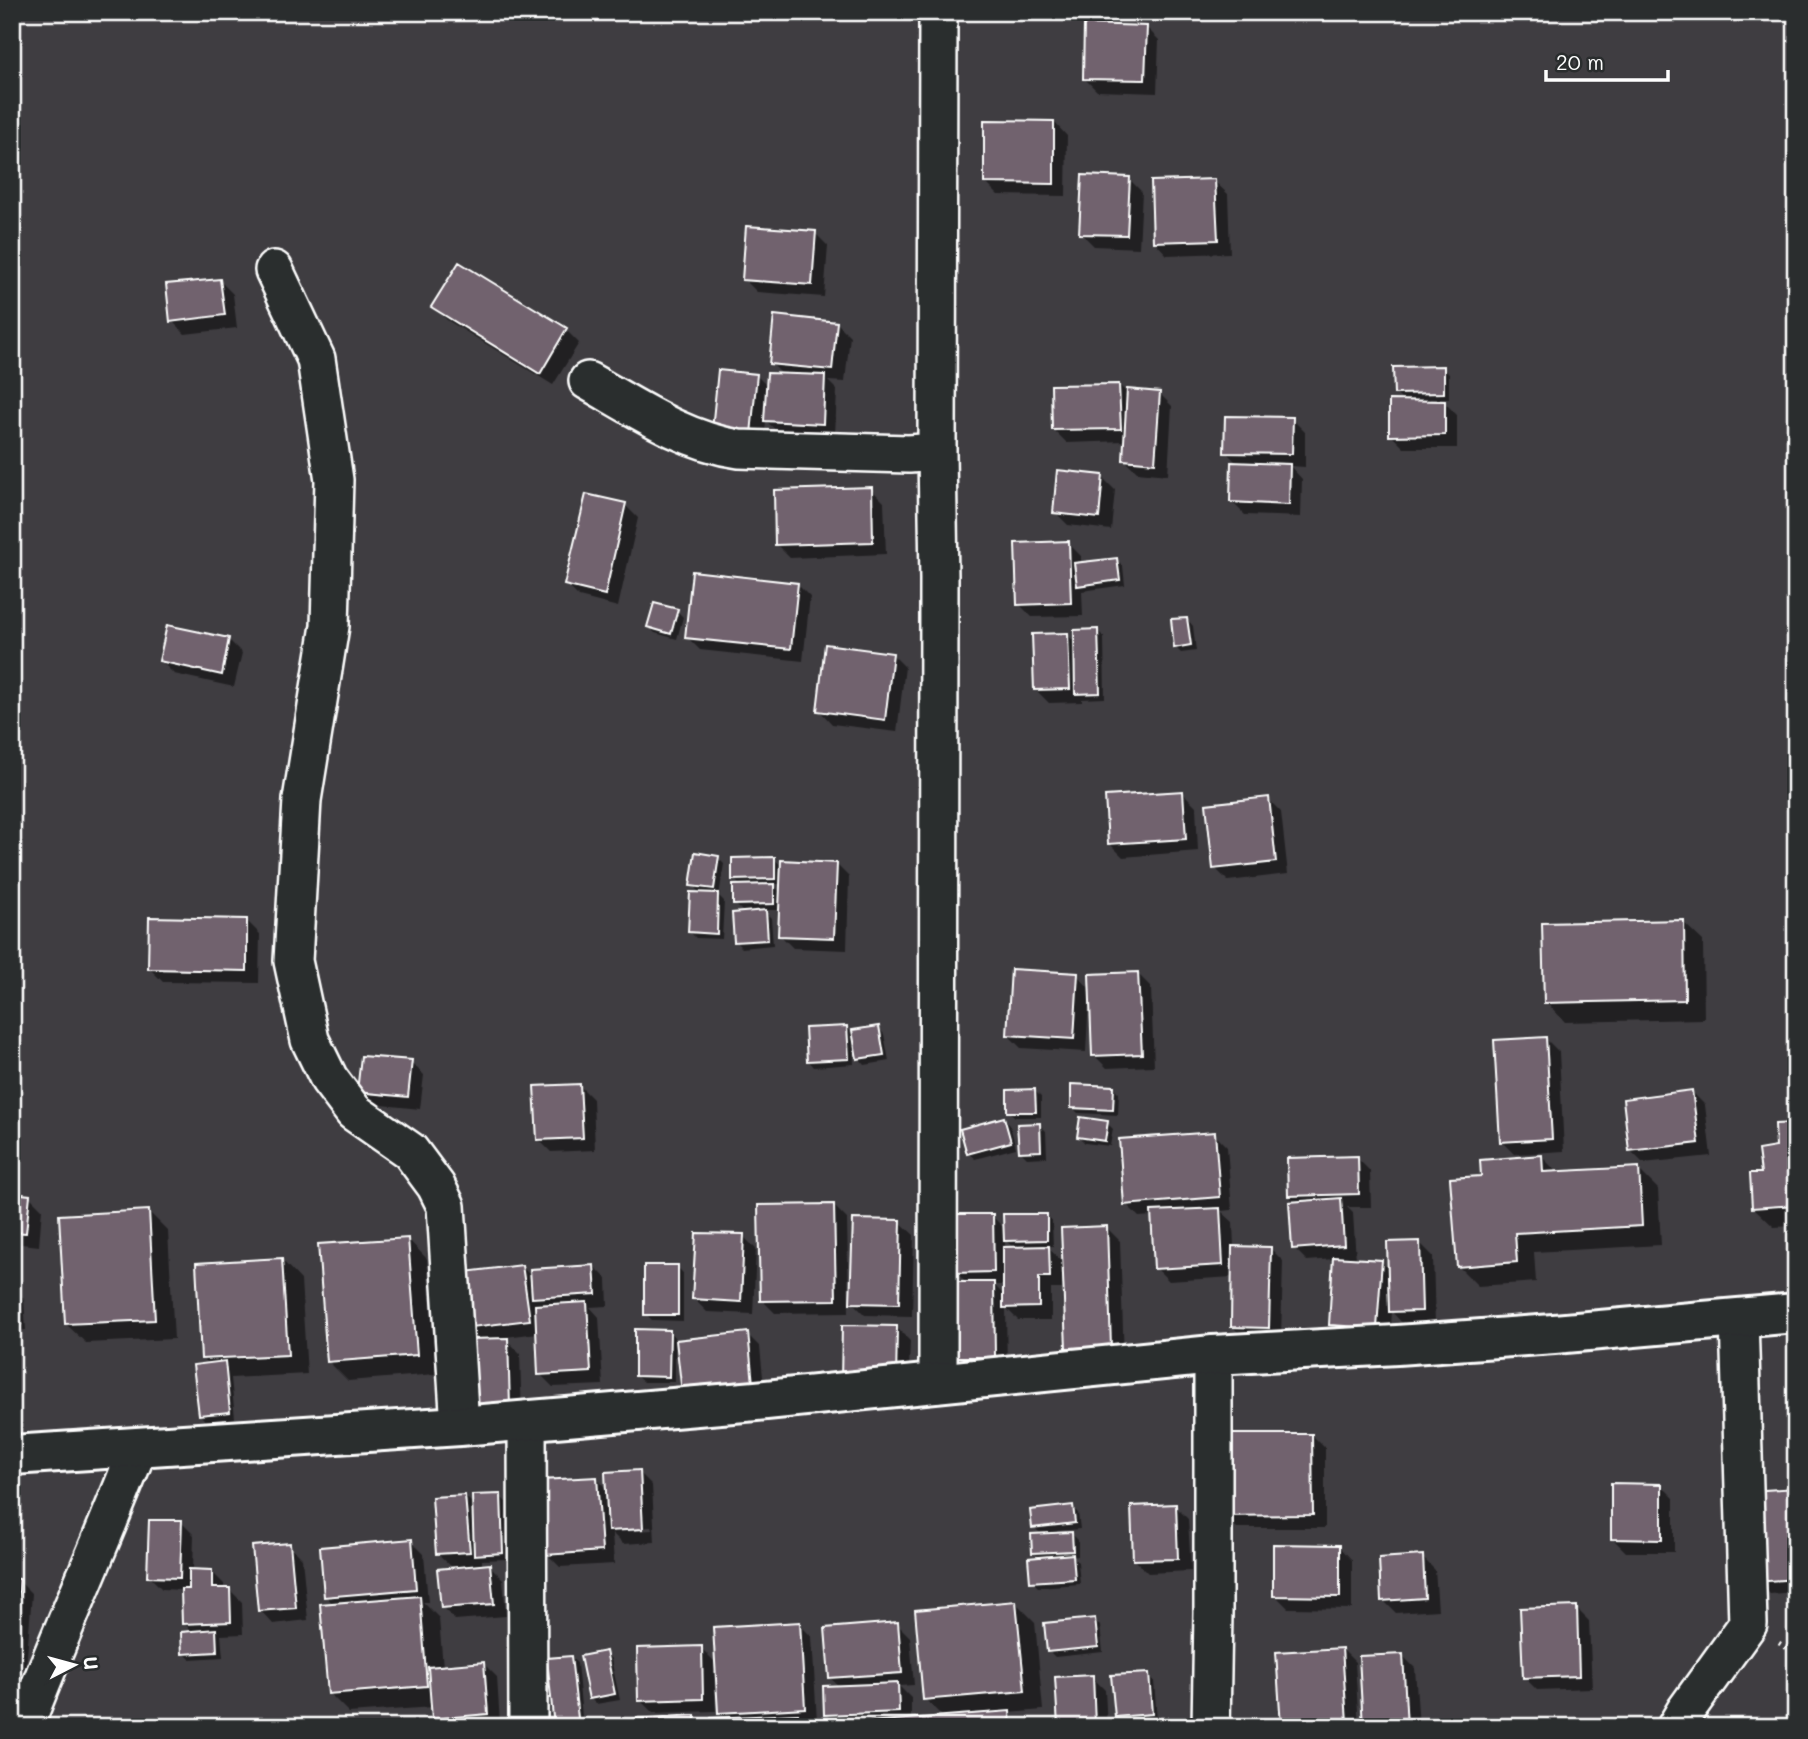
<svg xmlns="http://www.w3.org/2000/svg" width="1808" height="1739" viewBox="0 0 1808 1739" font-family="Mali,sans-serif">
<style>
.shadow{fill:#0007;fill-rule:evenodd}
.building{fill:#71626e;stroke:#fff;stroke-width:2}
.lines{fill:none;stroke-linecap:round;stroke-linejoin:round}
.minor-casing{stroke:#fff;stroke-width:42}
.secondary-casing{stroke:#fff;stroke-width:44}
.path{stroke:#fff;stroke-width:4.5;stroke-dasharray:2 5;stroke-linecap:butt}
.minor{stroke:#2a2d2e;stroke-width:37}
.secondary{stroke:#2a2d2e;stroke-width:38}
</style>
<rect width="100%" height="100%" fill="#3f3d41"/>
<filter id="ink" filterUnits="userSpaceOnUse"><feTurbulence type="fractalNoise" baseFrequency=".0143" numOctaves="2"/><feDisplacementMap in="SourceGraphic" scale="14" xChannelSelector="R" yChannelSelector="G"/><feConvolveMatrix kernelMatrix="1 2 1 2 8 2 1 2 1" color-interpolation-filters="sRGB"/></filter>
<g filter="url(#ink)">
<path class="shadow" d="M1146,27L1159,40L1157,93L1097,91L1084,78Z
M1054,122L1067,136L1066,196L998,195L985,182Z
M1129,179L1142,192L1139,248L1094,246L1081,233Z
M1214,181L1228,194L1230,253L1167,255L1154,241Z
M815,233L828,246L824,297L757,292L744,279Z
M220,281L233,294L237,328L185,334L172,321Z
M434,307L566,330L579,343L553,385L447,320Z
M837,323L850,336L845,382L828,381L837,390L835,436L779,433L766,421L764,446L727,442L757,376L768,387L783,375L771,363Z
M1443,368L1449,374V399H1430V402H1444L1457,415V448H1404L1391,435L1404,402L1396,394Z
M1119,385L1129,395L1159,393L1172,406L1168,475L1137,472L1124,459L1126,441L1067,443L1054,430Z
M1292,419L1305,432V467L1290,466L1302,479L1301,517L1245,515L1232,502L1238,464L1226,452Z
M1102,477L1115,490L1111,530L1068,525L1055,512Z
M871,489L884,502L886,554L790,558L777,545Z
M625,505L638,518L618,607L579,597L566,584Z
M1068,543L1081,556V564L1117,560L1123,566L1125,585L1082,591L1083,616L1032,617L1019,604Z
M797,584L810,597L803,661L700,650L687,637Z
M677,611L683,617L677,639L655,633L649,627Z
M1187,619L1193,626L1196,651L1181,653L1175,647Z
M1098,631L1104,637L1105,698L1082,699V702L1049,703L1036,690L1067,635L1076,643Z
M229,640L242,653L234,687L174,674L161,661Z
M892,654L905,667L897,732L832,724L819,710Z
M1183,793L1196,806L1198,851L1123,857L1110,844Z
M1268,799L1281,812L1288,874L1228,881L1215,868Z
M718,858L724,864L719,896L724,901L722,939L696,938L690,932L701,894L692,885Z
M774,859L783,867L836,864L849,877L847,950L793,948L780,935L781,910H763L771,918L773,945L742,948L736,942L744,913L735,904L741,886L734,879ZM773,884H782V894Z
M247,921L260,934L259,983L163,982L150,969Z
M1683,922L1703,941L1704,1019L1565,1022L1546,1002Z
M1138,974L1151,987L1154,1066L1107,1068L1094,1055L1092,999H1089L1086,1052L1021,1048L1008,1035L1077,975L1091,990Z
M846,1027L855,1036L878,1028L884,1034L889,1061L865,1065L859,1058L855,1037H853L854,1064L814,1067L808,1060Z
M1546,1039L1559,1052L1564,1151L1514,1154L1501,1141Z
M12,1059L20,1067L12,1097Z
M411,1062L424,1075L420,1109L372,1104L359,1091Z
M580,1086L593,1099L595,1150L551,1152L538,1139Z
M1113,1087L1119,1093L1118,1115L1078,1113L1072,1107Z
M1035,1091L1041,1097V1117H1015L1009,1111Z
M1692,1092L1705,1105L1711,1156L1643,1163L1630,1150Z
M1004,1119L1010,1125L1016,1148L975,1159L968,1153Z
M1107,1123L1113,1129L1110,1146L1085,1143L1079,1137Z
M1040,1125L1046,1131L1047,1157L1027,1158L1021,1152Z
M1796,1125V1226L1774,1227L1754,1208L1777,1149Z
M1214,1134L1227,1147L1232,1210L1221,1211L1233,1222L1234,1248H1270L1283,1261L1281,1340L1245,1339L1232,1326L1233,1277L1169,1281L1156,1268L1153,1216L1139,1217L1126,1204Z
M1542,1157L1558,1173L1638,1169L1658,1189L1661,1245L1534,1252L1536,1282L1478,1286L1459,1267L1483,1178Z
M1357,1158L1370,1171L1371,1207H1347L1353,1213L1356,1260L1381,1261L1389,1270L1420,1243L1433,1256L1435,1323L1403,1324L1392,1312L1390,1340L1344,1337L1331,1324L1335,1259L1307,1261L1294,1248L1297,1204L1289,1196Z
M12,1195L29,1196L42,1209L39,1246L12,1243Z
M834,1206L847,1219L849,1312L775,1313L762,1300Z
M148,1211L168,1231L174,1339L86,1343L66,1324Z
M1046,1215L1052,1221L1053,1246H1046L1065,1264L1107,1228L1120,1241L1124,1359L1081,1360L1068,1347L1065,1277H1062V1289H1051V1320H1018L1006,1308L1007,1369H964L951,1356L967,1284L956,1272L992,1216L1005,1229ZM1005,1240L1014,1248L1005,1249ZM994,1285H1005V1296Z
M900,1222L914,1235L912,1316L865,1315L852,1302Z
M743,1236L756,1249L753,1314L707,1312L694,1299Z
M408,1239L427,1259L436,1374L348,1381L328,1361Z
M282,1260L301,1280L307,1374L231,1378L235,1418L206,1421L200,1415L210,1365L203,1358Z
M521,1266L532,1277L594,1266L607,1279L608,1306L590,1307L599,1317L603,1385L553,1387L540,1374L538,1333L498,1338V1340H507L520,1353L522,1419L485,1420L479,1341L465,1327Z
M677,1267L683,1273V1321L652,1320L646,1314Z
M18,1293L24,1299L26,1330L12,1331V1294Z
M897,1328L910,1341L908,1397L856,1395Z
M669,1331L675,1338V1382H643L636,1376Z
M747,1334L760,1347L765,1397L697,1405Z
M1312,1435L1325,1448V1528H1237L1224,1515Z
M639,1472L652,1485L655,1542L623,1544L612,1533L614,1564L560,1567L547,1554L596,1478L608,1490ZM651,1527L652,1530L620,1532V1529Z
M1661,1485L1674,1498V1552H1626L1613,1539Z
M1796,1490V1592L1770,1594L1756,1581Z
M465,1496L474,1505L500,1496L506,1502L508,1559L482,1560V1567L490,1566L503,1579L506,1616L455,1620L442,1607L454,1569L438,1554Z
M1175,1506L1188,1519L1191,1571L1148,1573L1135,1560Z
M1072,1507L1078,1513L1080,1529L1057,1531V1534H1072L1078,1540V1556L1073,1557L1078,1562L1080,1584L1038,1587L1032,1581L1040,1559L1034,1552L1042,1535L1034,1527Z
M181,1522L194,1535L193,1571H211L224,1584V1590L229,1589L242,1602L243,1634L221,1635L223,1657L190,1659L184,1653L194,1633L184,1623L183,1590L162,1589L149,1576Z
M411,1541L424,1554L428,1602H423L439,1618L443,1667L484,1664L497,1677L500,1724H512L515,1727H442L434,1718L433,1707L349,1713L329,1693L334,1605L326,1596Z
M289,1545L302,1558L308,1620L273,1624L260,1610Z
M1339,1546L1352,1560V1609L1288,1608L1275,1595Z
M1422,1557L1435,1570L1438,1610L1396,1613L1383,1600Z
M12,1580L19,1581L32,1594L26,1669L12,1668Z
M1015,1602L1035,1622L1043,1710L1009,1713L1023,1727H831L838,1726L826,1714L840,1687L830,1678L897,1624L910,1637L914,1685L899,1686L911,1698V1720L944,1718L925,1699Z
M1576,1608L1589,1621L1592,1688L1537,1690L1524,1677Z
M1094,1619L1100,1626L1103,1652L1055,1657L1049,1651Z
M799,1624L812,1637L817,1721H802L808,1727H713L727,1719L720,1712L718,1671H714L716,1711L653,1713L640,1700L701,1648L717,1664Z
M1342,1649L1355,1662L1359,1727H1284L1283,1726Z
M605,1652L611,1659L620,1700L596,1704L590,1698Z
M1402,1655L1415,1668L1419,1727H1365Z
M570,1657L577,1663L583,1727H556Z
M1148,1675L1154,1681L1157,1720L1123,1723L1117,1716Z
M1092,1677L1105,1690L1107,1727H1061L1059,1725Z
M694,1717L704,1727H636Z"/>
<path class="building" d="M1084,24L1147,26L1145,80L1083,79Z
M984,120L1054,121V184L984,183Z
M1082,175L1130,177L1127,235L1079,234Z
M1215,179L1218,240L1153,242L1151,181Z
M746,226L816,231L812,285L742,280Z
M459,262L567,328L540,374L431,307Z
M220,279L225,315L170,322L166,284Z
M774,315L837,322L832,370L769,364Z
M1444,366V393L1394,394L1393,367Z
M718,370L757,374L751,434L712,430Z
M767,373L825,375L823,424L764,421Z
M1119,384L1121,429L1052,430L1051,385Z
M1127,389L1160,392L1155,463L1123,460Z
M1389,400L1445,401V435L1389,436Z
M1225,416L1293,417L1292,454L1224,453Z
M1231,462L1290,464L1289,505L1230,502Z
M1057,470L1103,475L1099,518L1053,513Z
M872,487L873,542L775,545L774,490Z
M586,494L626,503L605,595L564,585Z
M1069,541L1071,603L1017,605L1015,543Z
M1117,558L1120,580L1077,586L1074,563Z
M692,571L798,583L791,649L685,638Z
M654,603L678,609L671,634L647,627Z
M1187,618L1191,645L1174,648L1171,619Z
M167,625L229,638L222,675L159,661Z
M1098,629L1100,693L1075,694L1074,630Z
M1068,633L1070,689L1034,690L1032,634Z
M825,644L893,653L885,720L817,711Z
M1183,791L1186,839L1108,844L1105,796Z
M1269,797L1276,862L1213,869L1206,804Z
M695,852L719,856L714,889L690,886Z
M775,857V879L732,880V858Z
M781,860L837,863L834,938L778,936Z
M774,884V904L733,905V885Z
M690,892L718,893L717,934L688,932Z
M766,910L768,940L734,942L732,913Z
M149,917L247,919V971L148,969Z
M1684,920L1685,1000L1544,1003L1542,923Z
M1011,969L1078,973L1074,1039L1007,1035Z
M1138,972L1142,1054L1092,1056L1089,974Z
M847,1026L849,1059L807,1061L805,1028Z
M879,1026L884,1055L857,1059L852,1030Z
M1546,1037L1552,1139L1500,1142L1494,1040Z
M361,1056L412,1060L408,1097L357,1092Z
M580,1084L583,1138L537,1140L534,1086Z
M1071,1084L1114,1086L1113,1110L1071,1108Z
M1035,1089L1036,1112H1007V1090Z
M1692,1090L1699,1143L1629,1151L1623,1099Z
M1004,1117L1011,1142L967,1154L960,1129Z
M1080,1117L1108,1121L1105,1141L1077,1137Z
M1040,1123L1041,1151L1019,1152L1017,1124Z
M1796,1123V1205L1752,1208L1750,1173H1761L1758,1150L1776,1147L1775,1124Z
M1215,1132L1220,1197L1124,1205L1119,1139Z
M1542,1155L1543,1172L1639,1167L1642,1226L1515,1233L1517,1262L1457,1267L1450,1178L1481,1176L1480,1160Z
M1358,1156L1359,1194L1288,1196L1287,1158Z
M12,1193L30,1195L26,1233L12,1232Z
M1341,1198L1344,1245L1292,1249L1289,1202Z
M834,1204L836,1300L760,1301L758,1205Z
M1220,1208L1223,1265L1154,1269L1151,1211Z
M149,1210L155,1320L65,1324L59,1215Z
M954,1214H993L994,1272L954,1273Z
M1003,1214H1047V1240L1004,1241Z
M853,1219L901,1220L899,1304L850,1303Z
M1107,1226L1111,1347L1066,1348L1061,1228Z
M696,1233L744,1234L741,1302L692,1299Z
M408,1238L417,1355L327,1362L318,1244Z
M1420,1241L1422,1311L1389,1312L1387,1242Z
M1049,1246L1050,1277H1039V1307L1003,1308V1247Z
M1232,1246L1271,1247L1269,1328L1231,1327Z
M1333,1257L1382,1260L1377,1328L1329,1325Z
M282,1258L288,1355L201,1359L196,1263Z
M522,1265L530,1320L463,1328L456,1273Z
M594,1265L596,1294L532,1298L530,1269Z
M644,1265H678V1315H644Z
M948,1282H994L995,1357H949Z
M12,1292H19L21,1324L12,1325Z
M587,1302L591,1372L538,1375L535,1305Z
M842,1325L897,1326L896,1384L841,1383Z
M635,1329L670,1330L669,1377L635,1376Z
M748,1332L753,1384L682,1393L676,1340Z
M508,1338L510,1407H470L468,1339Z
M225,1361L230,1412L199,1415L193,1365Z
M1222,1434H1312L1313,1515L1222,1516Z
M640,1470L643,1529L608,1531L605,1472Z
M597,1477L602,1551L545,1555L540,1480Z
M1611,1483L1662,1484V1540L1611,1539Z
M1796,1488V1579L1755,1582L1749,1491Z
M501,1494L503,1553L474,1555L472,1495Z
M465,1495L470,1552L436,1554L432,1497Z
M1176,1504L1178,1559L1133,1560L1131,1506Z
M1073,1505L1075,1523L1032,1528L1030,1510Z
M149,1520H182L180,1578L147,1577Z
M1072,1532L1073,1551L1032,1553L1031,1534Z
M412,1539L416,1589L324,1597L320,1547Z
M290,1543L296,1608L258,1611L252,1546Z
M1273,1544L1340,1545V1597L1273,1596Z
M1073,1554L1075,1579L1030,1582L1028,1558Z
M1423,1555L1425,1598L1381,1601L1379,1558Z
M490,1564L494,1604L441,1608L437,1569Z
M189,1569L212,1570V1588H230L231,1622L182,1624L181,1589H189Z
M12,1578L20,1579L14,1657H12Z
M420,1596L427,1686L328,1694L320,1604Z
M1016,1601L1025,1691L923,1700L915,1610Z
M1577,1606L1579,1676L1523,1678L1520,1608Z
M1095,1618L1098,1647L1047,1652L1044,1623Z
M800,1622L805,1708L718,1713L713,1627Z
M898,1622L902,1673L829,1678L825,1628Z
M216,1629L217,1652L182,1654L181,1632Z
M702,1646L703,1699L638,1701L637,1648Z
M1342,1648L1347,1722L1281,1726L1276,1652Z
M606,1651L615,1694L589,1699L580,1656Z
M1403,1654L1407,1727H1363L1359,1656Z
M571,1656L579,1727H554L547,1658Z
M484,1662L488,1714L432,1719L428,1667Z
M1149,1673L1152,1714L1115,1717L1111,1675Z
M1093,1675L1095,1725L1058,1726L1055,1677Z
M898,1683L899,1712L824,1715L823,1686Z
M1010,1711L1011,1727H829V1725Z
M798,1714V1727H711V1718Z
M695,1715V1727H634V1719Z"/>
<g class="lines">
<g class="minor-casing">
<path id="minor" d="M274,270L316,359L334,480L330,626L302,800L293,961L310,1040L329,1079L354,1112L410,1151L436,1186L446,1206L460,1426
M588,381C636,408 684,441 739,449L909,454L937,452
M938,1383L939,579L937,452L938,12
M527,1420L528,1727
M24,1727C60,1633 102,1542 138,1448
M1211,1727L1213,1613V1355
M1676,1727L1686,1710L1748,1624L1739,1318"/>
</g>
<g class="secondary-casing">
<path id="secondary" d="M12,1455L460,1426L756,1401L1213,1355L1397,1345L1554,1334L1796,1313"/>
</g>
<path class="path" d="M1779,1643L1796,1654"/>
<use href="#minor" class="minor"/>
<use href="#secondary" class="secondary"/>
</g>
</g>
<rect width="1808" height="1739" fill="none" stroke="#2a2d2e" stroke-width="42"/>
<rect x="21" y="21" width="1766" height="1697" fill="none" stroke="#fff" stroke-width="2.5" filter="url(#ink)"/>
<g transform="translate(74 1665) rotate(84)" stroke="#2a2d2e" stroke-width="5" paint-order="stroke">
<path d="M0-5L12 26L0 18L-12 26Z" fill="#ffffff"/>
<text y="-10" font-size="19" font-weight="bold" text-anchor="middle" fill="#ffffff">U</text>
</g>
<path d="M1546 70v10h122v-10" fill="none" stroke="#ffffff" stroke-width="3.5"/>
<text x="1556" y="70" font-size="21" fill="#ffffff" stroke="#2a2d2e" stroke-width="5" paint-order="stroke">20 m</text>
</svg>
